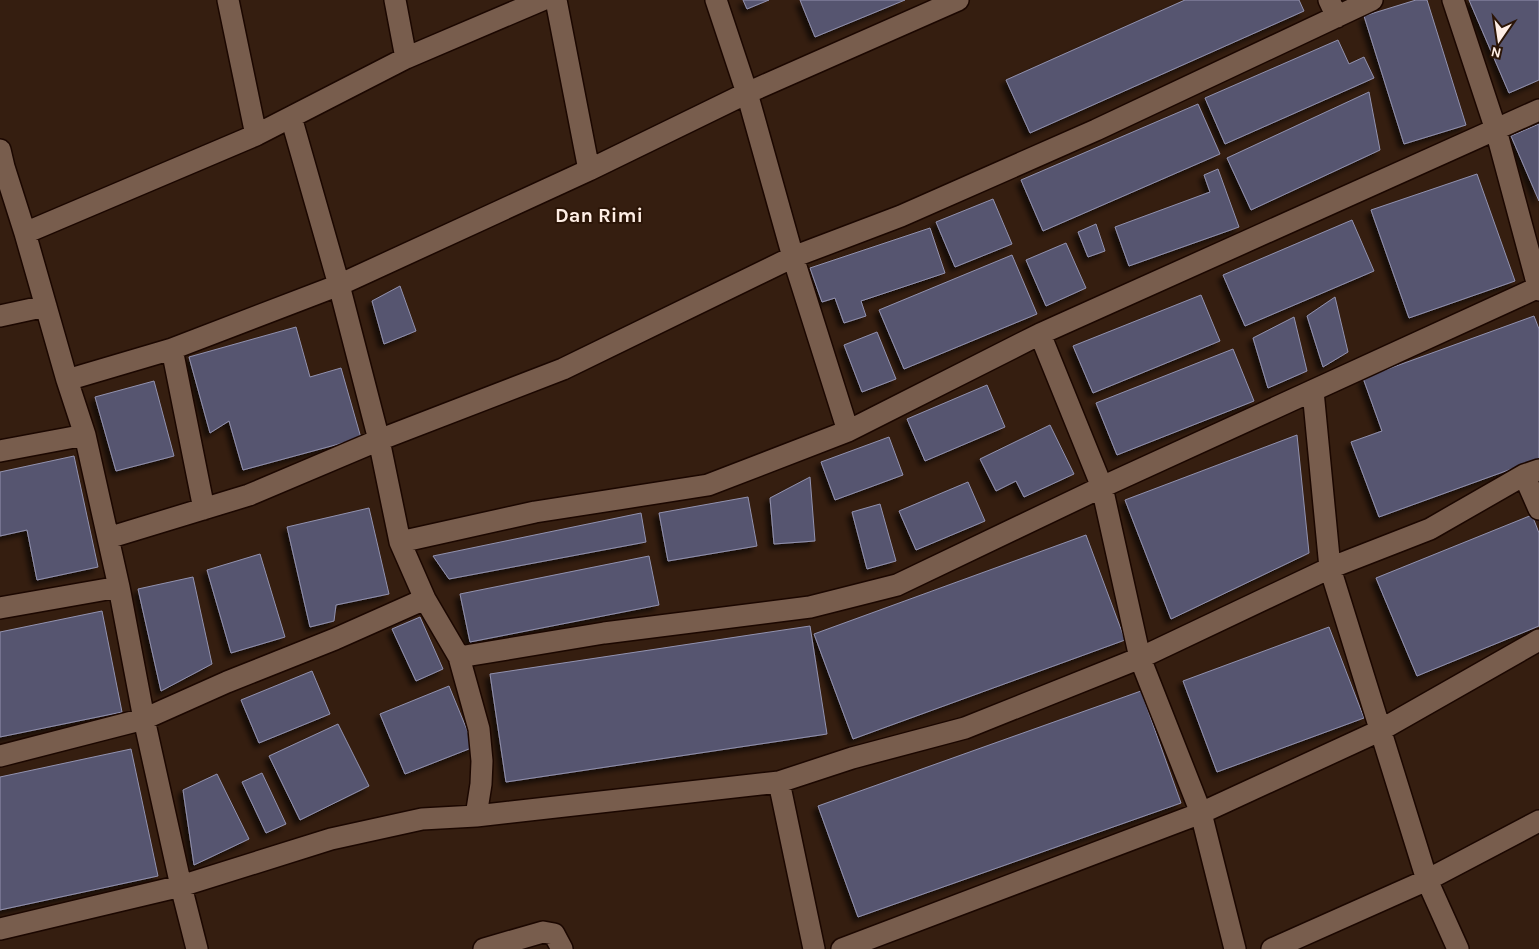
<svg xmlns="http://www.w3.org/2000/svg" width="1539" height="949" viewBox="0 0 1539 949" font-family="Karla,sans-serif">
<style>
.building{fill:#565570;stroke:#9292af;filter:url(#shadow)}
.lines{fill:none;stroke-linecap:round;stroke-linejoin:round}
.street-casing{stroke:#1b0700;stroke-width:24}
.street{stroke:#785d4d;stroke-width:21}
.labels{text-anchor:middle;stroke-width:4;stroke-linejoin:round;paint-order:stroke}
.district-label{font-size:20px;font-weight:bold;fill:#feeee5;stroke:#2b1507}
</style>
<defs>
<filter id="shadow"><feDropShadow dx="-4.5" dy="4.5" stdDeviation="2.5" flood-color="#0009"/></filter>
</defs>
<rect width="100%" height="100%" fill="#351e10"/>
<path class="building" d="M743,0H769L747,9Z
M800,0H905L815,37Z
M1185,0H1299L1304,11L1030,133L1006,80Z
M1416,0H1427L1466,125L1404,144L1364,16Z
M1469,0H1539V80L1509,93Z
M1338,40L1349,64L1364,57L1374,78L1225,144L1205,98Z
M1369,92L1380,150L1251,210L1227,158Z
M1198,104L1220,154L1043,231L1021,180Z
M1539,124V201L1511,136Z
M1218,169L1239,227L1129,266L1115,227L1210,192L1204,175Z
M1477,174L1515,281L1409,318L1371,210Z
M993,199L1012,244L955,267L936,222Z
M1352,220L1374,271L1245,326L1223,275Z
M1096,224L1105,251L1088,257L1078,232Z
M930,228L945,273L861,301L866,316L844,323L835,298L822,302L810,268Z
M1066,243L1086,288L1046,306L1026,260Z
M1012,255L1037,314L904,369L879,310Z
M400,286L416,331L384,344L372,301Z
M1201,295L1220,341L1093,393L1073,346Z
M1335,297L1348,352L1323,367L1307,316Z
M1534,316L1539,329V459L1379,517L1351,442L1382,431L1363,378Z
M1294,317L1307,371L1268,388L1253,338Z
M296,327L310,377L341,368L361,438L243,470L229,421L210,433L189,357Z
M877,332L896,379L862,392L844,345Z
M1233,349L1254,401L1117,455L1096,403Z
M154,381L174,456L116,471L95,397Z
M987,385L1005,427L925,461L907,419Z
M1050,425L1074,474L1024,497L1016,481L996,491L980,459Z
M1297,435L1309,553L1171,619L1125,500Z
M889,437L903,475L835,500L821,462Z
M74,456L98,567L37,580L27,530L0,536V472Z
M810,477L815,541L774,544L770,498Z
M968,482L985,521L916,550L899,511Z
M748,497L757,546L668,561L659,513Z
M880,504L896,561L867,569L852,512Z
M369,508L389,594L336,605L334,621L310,627L287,527Z
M641,513L646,542L449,579L433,556Z
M1532,515L1539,533V626L1417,676L1376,578Z
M1086,535L1125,640L853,739L814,634Z
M260,554L285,637L231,653L207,570Z
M649,556L659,605L470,642L460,594Z
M193,577L212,664L161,691L138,589Z
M102,611L122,712L0,737V632Z
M420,617L443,669L416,681L392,629Z
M810,626L827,734L506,782L490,674Z
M1329,627L1364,718L1217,772L1183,681Z
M312,671L330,714L259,743L241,700Z
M449,686L474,747L405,774L380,714Z
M1141,691L1181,803L858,917L818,806Z
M338,724L369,786L300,820L269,756Z
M131,749L158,876L0,910V777Z
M262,773L286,824L266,833L242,782Z
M217,774L249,839L194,865L183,790Z"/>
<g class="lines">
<g class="street-casing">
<path id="street" d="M228,0L256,135
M395,0L406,58
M556,0L589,170
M716,0L747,93L793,257L848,431
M1329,0L1337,17
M1453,0L1496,130L1539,290
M291,117L339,285L379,440L400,542L425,599L459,657L479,729L482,761L481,784L476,816
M0,150L4,167L25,233L67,380L85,435L119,587L144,719L181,886L197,949
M25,233L256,135L406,58L542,0
M0,316L46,306
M1040,334L1102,487L1140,658L1201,813L1235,949
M172,349L204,509
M67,380L172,349L339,285L589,170L747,93L958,0
M1313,391L1330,568L1427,880L1458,949
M0,451L85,435
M1524,475L1539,509
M108,538L249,495L379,440L563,369L793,257L901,216L1096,130L1372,0
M400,542L535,512L708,485L848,431L1040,334L1539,110
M0,608L119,587
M459,657L604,633L810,607L897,585L1102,487L1539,287
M0,756L144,719L227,682L335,639L425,599
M779,782L814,949
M0,929L181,886L331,839L422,819L476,816L779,782L852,758L965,728L1140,658L1330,568L1430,529L1524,475L1539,470
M484,949L543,932L554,934L562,949
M842,949L1201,813L1379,731L1539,640
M1272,949L1427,880L1539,821"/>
</g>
<use href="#street" class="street"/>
</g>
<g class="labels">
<g class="district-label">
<text x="599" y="222">Dan Rimi</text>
</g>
</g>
<g transform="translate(1499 40) rotate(193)" stroke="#2b1507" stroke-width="4" paint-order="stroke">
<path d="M0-4L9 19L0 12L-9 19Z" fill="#feeee5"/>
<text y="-8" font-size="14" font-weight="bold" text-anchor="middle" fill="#feeee5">N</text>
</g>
</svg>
